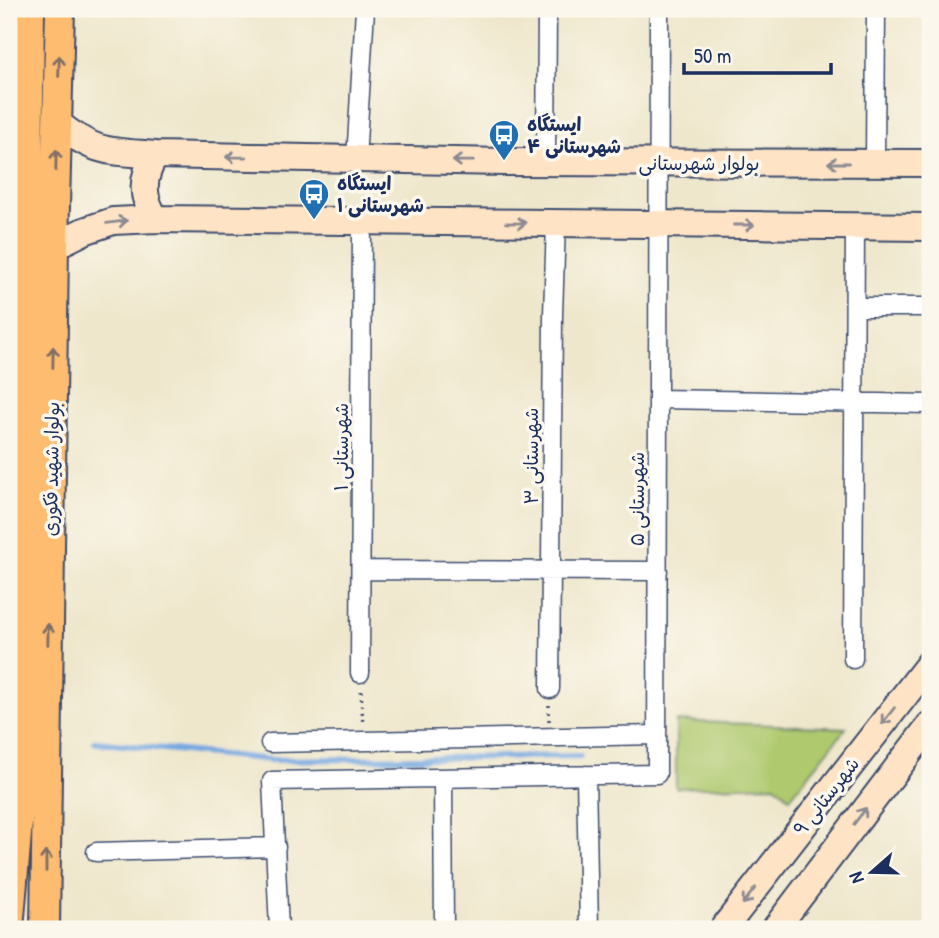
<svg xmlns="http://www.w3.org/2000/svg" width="939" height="938" viewBox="0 0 939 938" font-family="'Patrick Hand','Playpen Sans Arabic',sans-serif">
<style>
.park{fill:#afc96e;stroke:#657c66;stroke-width:2}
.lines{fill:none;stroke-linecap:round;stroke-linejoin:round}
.stream{stroke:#74a8e1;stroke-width:6}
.street-casing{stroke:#3b4b6e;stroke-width:21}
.secondary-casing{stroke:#3b4b6e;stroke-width:30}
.primary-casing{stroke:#3b4b6e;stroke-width:32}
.path{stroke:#3b4b6e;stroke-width:3.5;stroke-dasharray:2 5;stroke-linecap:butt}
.street{stroke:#fff;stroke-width:18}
.secondary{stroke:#fee4c5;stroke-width:26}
.primary{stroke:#fdbc6f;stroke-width:28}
.oneway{stroke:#816e66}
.oneway2{stroke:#8c8a92}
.labels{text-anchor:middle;stroke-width:7;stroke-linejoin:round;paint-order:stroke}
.poi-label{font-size:19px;font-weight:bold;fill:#1b2f5e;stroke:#fbf7ec;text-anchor:start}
.street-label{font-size:19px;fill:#1b2f5e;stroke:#fbf7ec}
</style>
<rect width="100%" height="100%" fill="#fbf7ec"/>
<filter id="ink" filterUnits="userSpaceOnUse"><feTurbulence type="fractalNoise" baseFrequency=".0143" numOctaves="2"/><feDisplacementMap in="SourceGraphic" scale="14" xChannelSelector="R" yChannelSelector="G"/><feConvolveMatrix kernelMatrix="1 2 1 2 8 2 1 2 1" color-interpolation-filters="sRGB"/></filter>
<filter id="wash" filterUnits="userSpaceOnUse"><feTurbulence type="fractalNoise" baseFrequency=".00686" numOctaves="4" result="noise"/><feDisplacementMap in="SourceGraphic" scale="28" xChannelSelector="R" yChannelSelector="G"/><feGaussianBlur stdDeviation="1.57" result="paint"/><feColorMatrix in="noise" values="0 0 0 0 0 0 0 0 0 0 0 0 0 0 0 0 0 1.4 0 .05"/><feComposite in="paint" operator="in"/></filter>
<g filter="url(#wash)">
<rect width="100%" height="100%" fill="#efe7cc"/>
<path class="park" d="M676,721L846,728L790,798L775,785L676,788Z"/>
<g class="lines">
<path class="stream" d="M95,742L271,760L580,756"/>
</g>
</g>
<g filter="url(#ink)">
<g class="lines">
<g class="street-casing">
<path id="street" d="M356,160L365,9
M546,162L547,9
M875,163L876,9
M855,307H930
M659,399L930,404
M361,570L658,571
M853,659L855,225
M360,673L362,221
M550,689L553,315L556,223
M270,743L657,735
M586,775L589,929
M443,778L444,929
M96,852L276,847
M279,929L272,781L657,774L659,9"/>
</g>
<g class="secondary-casing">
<path id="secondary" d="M57,123C96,154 108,151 156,155L504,162L930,163
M156,155C141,177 141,198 156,219
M54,246L84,231L113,221L156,219L930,227
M723,929L930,663
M775,929L930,725"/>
</g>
<g class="primary-casing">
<path id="primary" d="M9,929L21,786L30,9
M45,929L54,246L60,9"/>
</g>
<path class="path" d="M361,691L363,725
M549,721V705"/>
<use href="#street" class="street"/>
<use href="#secondary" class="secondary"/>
<use href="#primary" class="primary"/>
</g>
<defs><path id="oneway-shaft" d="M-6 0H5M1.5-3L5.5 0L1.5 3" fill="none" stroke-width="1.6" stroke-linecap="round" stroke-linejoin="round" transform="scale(1.75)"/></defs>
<g class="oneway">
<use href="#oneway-shaft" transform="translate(59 66) rotate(-88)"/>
<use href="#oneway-shaft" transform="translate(56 160) rotate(-89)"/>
<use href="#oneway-shaft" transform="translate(53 357) rotate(-89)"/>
<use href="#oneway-shaft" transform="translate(48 634) rotate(-89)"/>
<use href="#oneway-shaft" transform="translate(46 861) rotate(-90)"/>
</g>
<g class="oneway2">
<use href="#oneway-shaft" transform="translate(236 157) rotate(-179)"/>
<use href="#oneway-shaft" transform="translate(463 161) rotate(-179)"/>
<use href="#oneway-shaft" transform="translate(838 163) rotate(180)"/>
<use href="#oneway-shaft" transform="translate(117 222) rotate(-8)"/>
<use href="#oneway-shaft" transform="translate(516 223) rotate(1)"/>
<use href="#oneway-shaft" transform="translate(744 225)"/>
<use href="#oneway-shaft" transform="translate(888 716) rotate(128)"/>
<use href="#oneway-shaft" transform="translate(860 816) rotate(-53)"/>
<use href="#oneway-shaft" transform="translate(749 896) rotate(128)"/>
</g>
</g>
<defs>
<g id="bus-pin" transform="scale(1.575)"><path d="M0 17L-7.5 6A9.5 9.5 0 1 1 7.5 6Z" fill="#1f6fb2" stroke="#fbf7ec"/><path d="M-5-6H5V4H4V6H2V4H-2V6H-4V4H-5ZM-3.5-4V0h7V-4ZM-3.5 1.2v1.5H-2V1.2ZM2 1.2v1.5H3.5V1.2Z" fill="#fff"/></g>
</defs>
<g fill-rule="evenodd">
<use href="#bus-pin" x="504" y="135"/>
<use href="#bus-pin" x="314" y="194"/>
</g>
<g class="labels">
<g class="poi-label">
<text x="527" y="131">ایستگاه<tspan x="527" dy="22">شهرستانی ۴</tspan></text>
<text x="337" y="190">ایستگاه<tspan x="337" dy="22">شهرستانی ۱</tspan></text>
</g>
<g class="street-label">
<text x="699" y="170">بولوار شهرستانی</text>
<text transform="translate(341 447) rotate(-90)" y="7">شهرستانی ۱</text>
<text transform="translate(531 456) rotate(-90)" y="7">شهرستانی ۳</text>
<text transform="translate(51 469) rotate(-89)" y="7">بولوار شهید فکوری</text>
<text transform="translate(637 499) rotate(-90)" y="7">شهرستانی ۵</text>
<text transform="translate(826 796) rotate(-52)" y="7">شهرستانی ۹</text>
</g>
</g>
<rect width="939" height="938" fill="none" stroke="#fbf7ec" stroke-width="35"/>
<g transform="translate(872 872) rotate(250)" stroke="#fbf7ec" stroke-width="5" paint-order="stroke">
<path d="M0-5L12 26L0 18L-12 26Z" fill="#1b2f5e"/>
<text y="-10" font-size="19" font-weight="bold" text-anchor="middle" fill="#1b2f5e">N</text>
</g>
<path d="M684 63v10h147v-10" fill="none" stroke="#1b2f5e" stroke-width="3.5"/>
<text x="694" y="63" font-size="21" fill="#1b2f5e" stroke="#fbf7ec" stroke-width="5" paint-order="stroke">50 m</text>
</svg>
